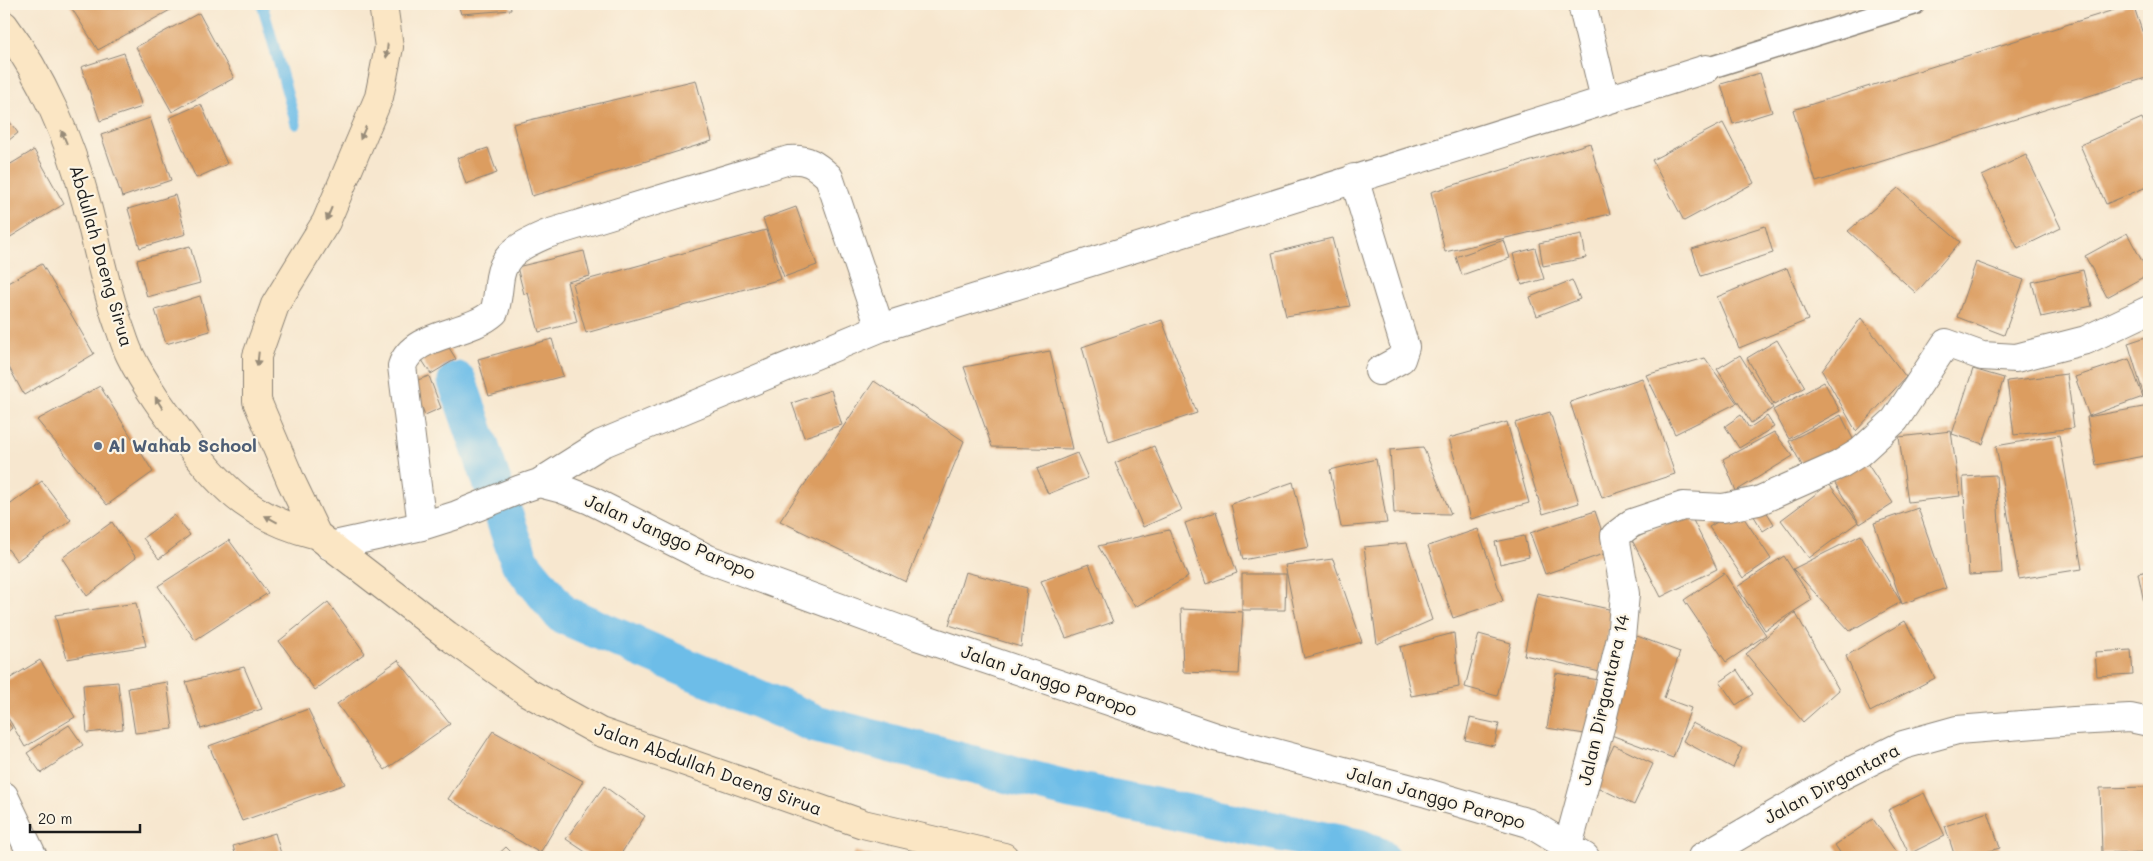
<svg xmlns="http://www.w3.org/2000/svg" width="2153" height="861" viewBox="0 0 2153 861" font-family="Mali,sans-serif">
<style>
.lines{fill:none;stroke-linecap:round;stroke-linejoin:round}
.stream{stroke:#6dbde8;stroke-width:11}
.canal{stroke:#6dbde8;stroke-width:39}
.building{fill:#dc9d61}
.service-casing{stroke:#8a8276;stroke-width:24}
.minor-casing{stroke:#8a8276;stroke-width:30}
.secondary-casing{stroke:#8a8276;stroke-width:30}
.service{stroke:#fff;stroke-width:21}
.minor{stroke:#fff;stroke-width:28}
.secondary{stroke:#fbe6c4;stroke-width:28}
.oneway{fill:#978b78}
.service-dot{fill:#5c6f8a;stroke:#fcf5e5;stroke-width:2}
.labels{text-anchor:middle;stroke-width:4.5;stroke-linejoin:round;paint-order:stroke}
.street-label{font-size:18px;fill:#1c1c1c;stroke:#fcf5e5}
.service-label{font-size:18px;font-weight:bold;fill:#4e5e75;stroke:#fcf5e5;text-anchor:start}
</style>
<rect width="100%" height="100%" fill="#fcf5e5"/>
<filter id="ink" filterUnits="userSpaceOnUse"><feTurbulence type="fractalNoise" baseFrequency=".02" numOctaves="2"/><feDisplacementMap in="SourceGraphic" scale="10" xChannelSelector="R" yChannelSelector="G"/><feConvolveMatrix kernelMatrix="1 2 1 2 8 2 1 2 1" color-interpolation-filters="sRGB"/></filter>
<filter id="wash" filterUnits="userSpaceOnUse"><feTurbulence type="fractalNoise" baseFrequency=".0096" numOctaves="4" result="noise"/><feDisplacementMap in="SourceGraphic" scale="20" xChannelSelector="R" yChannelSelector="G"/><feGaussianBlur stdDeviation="1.12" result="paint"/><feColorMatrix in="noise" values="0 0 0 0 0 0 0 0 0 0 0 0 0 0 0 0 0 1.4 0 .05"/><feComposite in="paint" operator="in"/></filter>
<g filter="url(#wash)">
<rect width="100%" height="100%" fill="#f7e7cf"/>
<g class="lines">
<path class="stream" d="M262,4L296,124"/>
<path class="canal" d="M457,381L520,562L562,614L816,724L1070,790L1359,848L1379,857"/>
</g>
<g id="blocks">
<path class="building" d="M69,4H181L98,50Z
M458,4H510L511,10L461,14Z
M2133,4L2149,52V77L1816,182L1793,110Z
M199,13L234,78L172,112L136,47Z
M124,53L142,107L100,121L81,67Z
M1760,73L1772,112L1733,124L1721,84Z
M696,80L712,141L532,196L513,124Z
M201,104L227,164L196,178L169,118Z
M4,114L18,133L4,144Z
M150,118L171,180L122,197L101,135Z
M2142,118L2149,136V186L2106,204L2080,145Z
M1723,123L1754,183L1684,221L1652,160Z
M1590,143L1610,214L1445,252L1431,192Z
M488,148L497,173L466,184L457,158Z
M34,150L64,204L4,241V168Z
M2026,155L2061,228L2018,249L1982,176Z
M1898,188L1960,242L1916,293L1848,231Z
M175,195L186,234L140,248L128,209Z
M796,207L817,265L784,277L763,219Z
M1765,226L1773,253L1701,276L1692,249Z
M766,230L781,279L586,333L572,284Z
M2127,233L2149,274L2107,297L2085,256Z
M1582,234L1586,258L1543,266L1539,243Z
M1332,238L1350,306L1286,316L1272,253Z
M1504,240L1510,258L1462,275L1456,257Z
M190,246L200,283L147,297L137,260Z
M1535,248L1544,279L1522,285L1513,254Z
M584,251L590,276L567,282L577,322L539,332L528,293L524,294L517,267Z
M1976,262L2024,280L2004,335L1957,317Z
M42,264L94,354L24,395L4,358V285Z
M1787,268L1808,320L1739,348L1717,297Z
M2083,270L2092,306L2041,317L2032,282Z
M1572,280L1580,299L1537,316L1530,297Z
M200,296L210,331L166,344L155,310Z
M1861,318L1906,377L1856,431L1822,371Z
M1162,320L1197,413L1109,442L1082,347Z
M2149,336V398L2145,400L2128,343Z
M552,339L563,376L489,396L478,359Z
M1777,340L1805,387L1774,405L1747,358Z
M448,346L456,359L431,374L422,360Z
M1050,351L1072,449L992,447L964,367Z
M1740,355L1773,408L1751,423L1717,369Z
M1705,358L1737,403L1675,434L1646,375Z
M2129,359L2143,397L2089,416L2075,377Z
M1973,369L2004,378L1983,444L1952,434Z
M2067,374L2074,428L2014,435L2007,381Z
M429,376L441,408L425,415L412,382Z
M1642,378L1675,474L1602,498L1570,402Z
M874,381L964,441L906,582L780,521Z
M1824,382L1840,411L1789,439L1773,410Z
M100,386L153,472L107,505L37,420Z
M831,390L842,425L804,437L792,403Z
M2149,406V455L2096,465L2087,417Z
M1550,412L1579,503L1543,514L1515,423Z
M1741,415L1749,428L1767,416L1774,427L1739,448L1725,426Z
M1841,415L1858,449L1807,475L1789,441Z
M1507,422L1529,503L1471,519L1449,438Z
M1951,431L1960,496L1908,502L1899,437Z
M1774,432L1793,456L1736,491L1723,459Z
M2059,435L2082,569L2019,579L1996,446Z
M1154,446L1182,510L1143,527L1115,463Z
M1423,447L1451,514L1394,513L1390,450Z
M1077,453L1088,478L1048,494L1037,469Z
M1376,459L1387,523L1341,527L1330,470Z
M1865,460L1893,503L1860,524L1833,480Z
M1996,475L2002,573L1969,575L1963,477Z
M42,481L71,520L17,561L4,544V509Z
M1293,482L1309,547L1243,560L1231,504Z
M1829,484L1858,522L1809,558L1781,520Z
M1763,506L1774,524L1763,531L1752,513Z
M1918,508L1946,588L1902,604L1874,523Z
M1738,509L1771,559L1743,578L1709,527Z
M1595,511L1609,552L1545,574L1530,533Z
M1216,512L1237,573L1206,584L1185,523Z
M1689,512L1717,569L1661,597L1632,540Z
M174,515L190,535L159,559L143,538Z
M112,522L136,558L87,596L62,558Z
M1478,529L1503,601L1453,618L1428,546Z
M1169,530L1188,577L1135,607L1098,546Z
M1861,535L1901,602L1850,631L1793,569Z
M1524,536L1529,557L1500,564L1495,542Z
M229,540L268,593L195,640L158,586Z
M1407,543L1432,620L1377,644L1364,547Z
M1784,556L1812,600L1765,630L1737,587Z
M1333,559L1362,642L1304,658L1285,565Z
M1089,564L1113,622L1066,638L1041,581Z
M2149,571V622H2148L2138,573Z
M965,572L1027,588L1021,647L949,625Z
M1724,573L1766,635L1726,662L1684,600Z
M1242,574H1286L1285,610H1242Z
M1537,593L1613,610L1600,672L1524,655Z
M328,602L365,653L315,690L279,641Z
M136,603L146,646L67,659L55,615Z
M1181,609L1243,612L1239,674L1183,672Z
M1795,612L1839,690L1803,722L1746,654Z
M1905,621L1935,678L1870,712L1846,656Z
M1454,633L1459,687L1411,696L1400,647Z
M1479,634L1511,643L1497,696L1465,687Z
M1637,636L1680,652L1664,698L1691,708L1673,758L1603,732Z
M2131,650L2133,674L2097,676L2095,652Z
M40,660L75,717L25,747L4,711V682Z
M398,660L450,724L385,770L337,704Z
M244,667L262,709L201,729L186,682Z
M1737,670L1753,694L1736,705L1720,682Z
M1556,673L1599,680L1591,735L1547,728Z
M118,682L123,729L87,733L83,685Z
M167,682L173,729L135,733L128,688Z
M308,709L345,784L242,821L209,746Z
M4,717L12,728L4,735Z
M1470,718L1499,724L1494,746L1465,740Z
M1692,723L1742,748L1733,768L1683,741Z
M69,725L83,745L41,773L27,753Z
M493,731L583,781L540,853L448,799Z
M1614,745L1653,764L1634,805L1595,786Z
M604,786L645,816L619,857H593L566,839Z
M2149,787V852L2102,853L2100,788Z
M1924,793L1945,836L1909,854L1888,810Z
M1988,812L2000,848L1968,857H1955L1945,826Z
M1873,819L1898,855L1895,857H1843L1835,845Z
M275,833L282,857H236L233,846Z
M506,847L516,857H495Z
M855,851L875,857H853Z"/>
</g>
</g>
<g filter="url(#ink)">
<use href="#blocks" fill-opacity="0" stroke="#8a8276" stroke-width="1"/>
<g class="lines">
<g class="service-casing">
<path id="service" d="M1706,69L1914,4"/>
</g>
<g class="minor-casing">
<path id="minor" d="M1582,4L1605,99
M1354,178L1405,347L1401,359L1379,371
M539,483L601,444L880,328L1706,69
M422,526L402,366C413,332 468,336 494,312C498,301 498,289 500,277C504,252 526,243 547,234L789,160C807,158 816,165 829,177L880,328
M330,546L422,526L457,515L521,489L539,483L562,489L590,500L708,559L917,636L1215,737L1427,793L1529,823L1585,857
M4,796L33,857
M1568,846L1601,724L1621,638L1625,594L1615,536L1632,523L1683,506L1723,508L1758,501L1839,465L1860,452L1895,420L1946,343L1982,356L2016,358L2086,340L2149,310
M1702,857L1843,775L1903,745L1957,730L2074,721L2130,718L2149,722"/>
</g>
<g class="secondary-casing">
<path id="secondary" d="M383,4L389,47L379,97L326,222L275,305L257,356V401L291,481L317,535L447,635L527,692L600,732L863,824L1004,857
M4,25C42,76 70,140 86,202C97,243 104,283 118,323C122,333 125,345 130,355C145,386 167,415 188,443C225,493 255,519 317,535"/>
</g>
<use href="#service" class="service"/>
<use href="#minor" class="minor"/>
<use href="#secondary" class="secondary"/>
</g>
<defs><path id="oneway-solid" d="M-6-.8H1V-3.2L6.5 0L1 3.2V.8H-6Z" transform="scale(1.25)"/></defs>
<g class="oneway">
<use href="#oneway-solid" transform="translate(387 51) rotate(96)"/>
<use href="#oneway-solid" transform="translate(363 133) rotate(114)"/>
<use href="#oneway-solid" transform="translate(64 137) rotate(-113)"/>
<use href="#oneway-solid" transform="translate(329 214) rotate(112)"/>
<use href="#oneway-solid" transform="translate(258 359) rotate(96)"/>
<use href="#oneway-solid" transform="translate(159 403) rotate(-122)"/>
<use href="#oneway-solid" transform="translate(271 519) rotate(-152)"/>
</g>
</g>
<circle class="service-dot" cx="98" cy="446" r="5"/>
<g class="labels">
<g class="street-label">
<text transform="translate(101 256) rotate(74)" y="6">Abdullah Daeng Sirua</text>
<text transform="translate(670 537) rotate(24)" y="6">Jalan Janggo Paropo</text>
<text transform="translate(1049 681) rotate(19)" y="6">Jalan Janggo Paropo</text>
<text transform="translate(1604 700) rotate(-77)" y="6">Jalan Dirgantara 14</text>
<text transform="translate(708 769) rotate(20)" y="6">Jalan Abdullah Daeng Sirua</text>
<text transform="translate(1832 784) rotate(-28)" y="6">Jalan Dirgantara</text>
<text transform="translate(1436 798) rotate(16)" y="6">Jalan Janggo Paropo</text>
</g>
<g class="service-label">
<text x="108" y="452">Al Wahab School</text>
</g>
</g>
<rect width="2153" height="861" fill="none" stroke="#fcf5e5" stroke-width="20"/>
<path d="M30 824v8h110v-8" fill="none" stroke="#1c1c1c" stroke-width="2.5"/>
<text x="38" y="824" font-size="15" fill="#1c1c1c" stroke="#fcf5e5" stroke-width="4" paint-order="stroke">20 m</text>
</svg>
